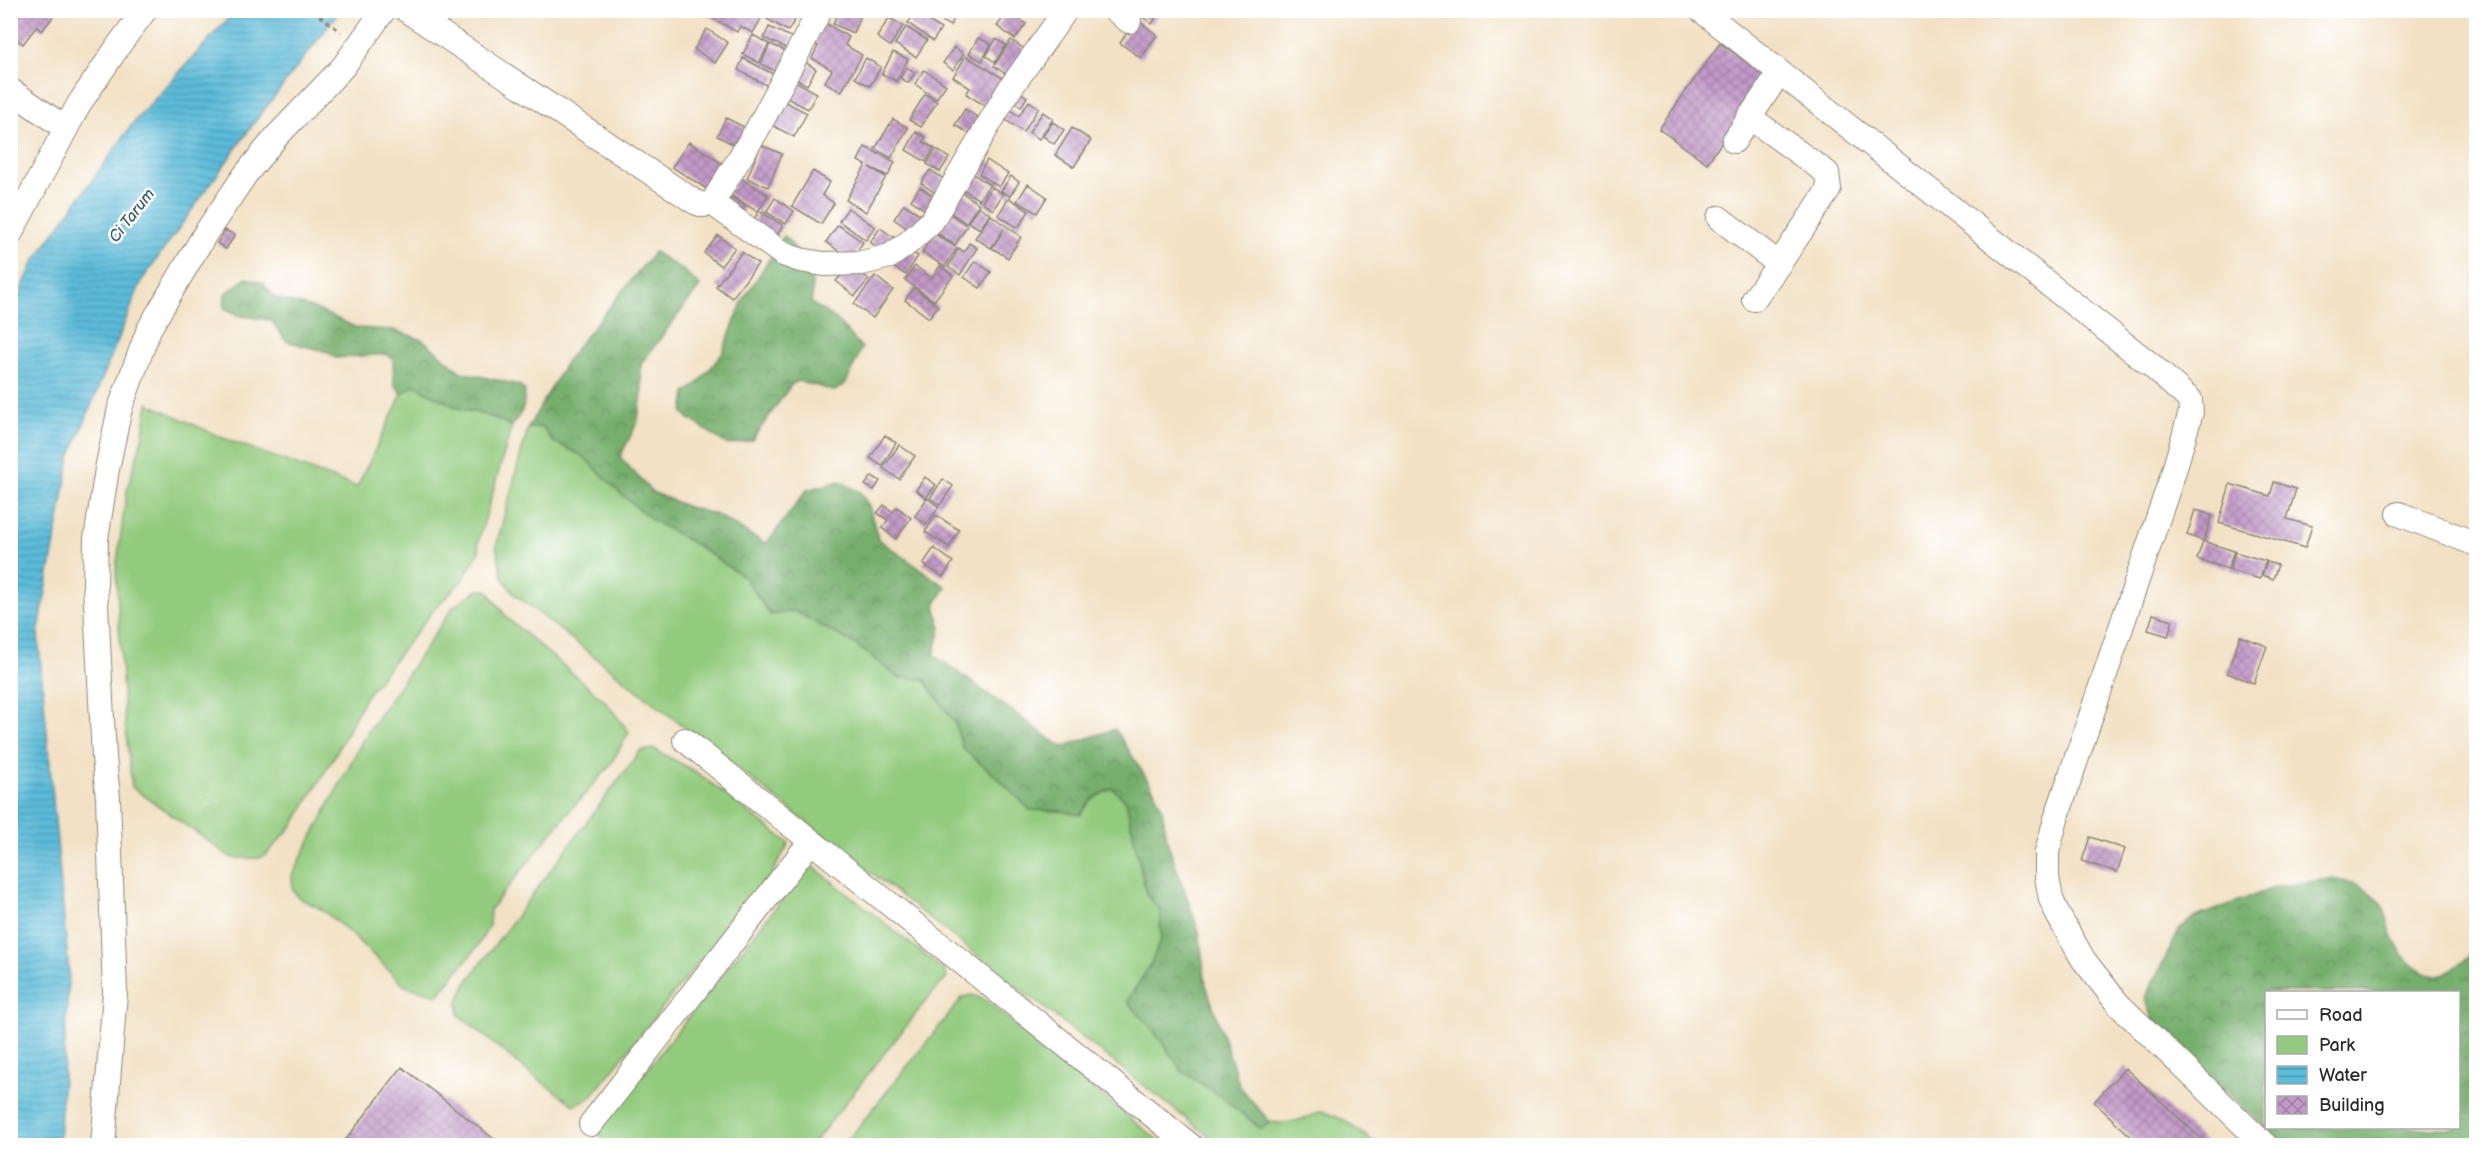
<svg xmlns="http://www.w3.org/2000/svg" width="2487" height="1156" viewBox="0 0 2487 1156" font-family="'Balsamiq Sans',sans-serif">
<style>
.green{fill:#93cb7e;stroke:#5f7b54;stroke-width:1.5}
.forest{fill:url(#forest-crowns);stroke:#506d4c;stroke-width:1.5;fill-rule:evenodd}
.water{fill:url(#water-rules);stroke:#447482;stroke-width:1.5}
.building{fill:url(#building-cross-hatch)}
.lines{fill:none;stroke-linecap:round;stroke-linejoin:round}
.minor-casing{stroke:#8e8678;stroke-width:26}
.path{stroke:#8e8678;stroke-width:3;stroke-dasharray:4.5 4.5;stroke-linecap:butt}
.minor{stroke:#fff;stroke-width:24}
.labels{text-anchor:middle;stroke-width:5;stroke-linejoin:round;paint-order:stroke}
.water-label{font-size:16px;font-style:italic;fill:#3c5e68;stroke:#fff}
</style>
<defs>
<pattern id="forest-crowns" width="20" height="18" patternUnits="userSpaceOnUse" patternTransform="scale(1.5)"><rect width="20" height="18" fill="#76af6d"/><path d="M2 6a3 3 0 1 1 6 0M12 15a3 3 0 1 1 6 0" fill="none" stroke="#618f5a"/></pattern>
<pattern id="water-rules" width="6" height="5" patternUnits="userSpaceOnUse" patternTransform="scale(1.5)"><rect width="6" height="5" fill="#5cbcda"/><path d="M0 2.5h6" fill="none" stroke="#4c99b1"/></pattern>
<pattern id="building-cross-hatch" width="8" height="8" patternUnits="userSpaceOnUse" patternTransform="scale(1.5)"><rect width="8" height="8" fill="#c29ac9"/><path d="M0 0l8 8M0 8l8-8" fill="none" stroke="#9e7ea3"/></pattern>
</defs>
<rect width="100%" height="100%" fill="#fff"/>
<filter id="ink" filterUnits="userSpaceOnUse"><feTurbulence type="fractalNoise" baseFrequency=".0167" numOctaves="2"/><feDisplacementMap in="SourceGraphic" scale="12" xChannelSelector="R" yChannelSelector="G"/><feConvolveMatrix kernelMatrix="1 2 1 2 8 2 1 2 1" color-interpolation-filters="sRGB"/></filter>
<filter id="wash" filterUnits="userSpaceOnUse"><feTurbulence type="fractalNoise" baseFrequency=".008" numOctaves="4" result="noise"/><feDisplacementMap in="SourceGraphic" scale="24" xChannelSelector="R" yChannelSelector="G"/><feGaussianBlur stdDeviation="1.35" result="paint"/><feColorMatrix in="noise" values="0 0 0 0 0 0 0 0 0 0 0 0 0 0 0 0 0 1.4 0 .05"/><feComposite in="paint" operator="in"/></filter>
<g filter="url(#wash)">
<rect width="100%" height="100%" fill="#f2e1c4"/>
<path class="green" d="M414,385L458,408L492,417L512,426L478,543L479,552L462,581L436,607L366,696L334,757L293,825L266,855L259,858H232L132,787L124,714L116,569L127,490L142,439L148,403L220,437L357,487L402,394Z
M543,427L552,441L583,456L693,543L744,577L770,615L794,611L855,644L899,678L924,679L955,723L963,749L997,777L1030,810L1061,811L1080,815L1092,799L1112,788L1126,801L1146,894L1160,911L1161,939L1150,966L1127,1001L1153,1030L1182,1071L1219,1095L1261,1129L1270,1122C1290,1125 1304,1119 1322,1111L1344,1120L1378,1145H1220L514,594L503,578L496,546L528,428Z
M478,590H487L507,618L605,701L629,732L609,767L567,814L490,909L489,926L477,947L438,995L405,986L348,931L321,909L299,898L293,890L292,875L365,736L453,607Z
M654,749L696,772L789,843L768,880L722,933L590,1098L574,1105L532,1075L459,1015L458,1002L467,982L640,751Z
M810,864L944,970L947,978L933,992L812,1145H610L602,1139L599,1130Z
M972,995L987,1001L1043,1049L1164,1145H844L963,997Z"/>
<path class="forest" d="M784,236C804,257 817,272 811,303L836,319L862,348L846,383L835,391L798,381L791,385L752,440L728,445L688,418L683,412L686,393L699,382L722,354L743,300Z
M654,252L684,271L700,286L641,364L642,395L637,423L620,457L652,492L688,507L717,515L766,544L807,490L840,481L860,492L869,506L878,539L946,587L935,605L941,628L934,655L1062,747L1115,729L1154,790L1162,808L1167,841L1199,932L1206,985L1240,1087L1270,1122L1262,1129L1219,1095L1182,1071L1153,1030L1127,1001L1150,966L1161,939L1160,911L1146,894L1126,801L1112,788L1092,799L1080,815L1061,811L1030,810L997,777L963,749L955,723L924,679L899,678L855,644L794,611L771,615L744,577L693,543L652,520L622,495L583,456L552,441L543,427L528,428L569,357Z
M246,278L263,283L275,298L316,309L357,328L393,330L423,340L461,372L519,385L525,391L523,409L512,426L492,417L458,408L414,385L402,394L394,384L393,359L386,354L335,358L328,352L286,341L271,320L241,316L224,308L225,294Z
M2331,879C2351,882 2370,887 2382,906C2388,916 2389,930 2394,940C2403,959 2424,984 2448,972C2458,968 2468,956 2476,949V1145H2285L2203,1072L2186,1053L2177,1037L2155,1024L2145,998L2180,929L2193,918L2279,886ZM2266,992H2458V1128H2266Z"/>
<path class="water" d="M235,11H340L254,123L142,280L70,458L38,635L69,973L59,1145H11V313L34,261L134,122Z"/>
<g id="blocks">
<path class="building" d="M23,10H50L55,14L42,31L37,26L23,44L10,34V27Z
M705,10H751L762,17L753,33L740,26L737,32L704,13Z
M771,10H801L788,31L767,19Z
M839,10H863L853,33L833,24Z
M880,10H893L890,16Z
M932,10H959L950,26L935,17L937,13Z
M1145,10H1161L1152,24L1141,16Z
M915,12L941,29L933,41L908,23Z
M1008,12L1026,24L1015,39L997,26Z
M889,18L903,26L890,46L877,37Z
M1136,19L1157,35L1141,58L1120,43Z
M825,23L849,37L845,45L862,55L841,92L825,82L832,70L812,58L818,46L814,44Z
M769,27L793,38L788,49L764,38Z
M906,27L927,40L916,57L895,44Z
M707,29L728,43L715,63L694,49Z
M753,35L769,44L759,63L743,54Z
M978,38L991,44L982,61L969,54Z
M996,39L1006,45L995,62L986,56Z
M1011,40L1029,52L1012,78L994,66Z
M1720,43L1768,78L1707,163L1659,129Z
M770,44L788,52L779,73L761,64Z
M954,47L964,54L953,70L943,63Z
M893,52L908,59L896,81L882,74Z
M966,56L1009,82L992,110L966,94L970,88L953,77Z
M743,58L777,76L770,87L738,70Z
M866,58L881,67L870,86L855,78Z
M802,60L816,69L807,85L792,77Z
M907,67L915,73L908,83L900,78Z
M924,70L946,85L936,99L915,84Z
M791,79L817,93L808,109L783,96Z
M1014,88L1027,97L1021,107L1008,97Z
M925,94L937,102L921,127L909,120Z
M778,98L807,113L794,137L766,122Z
M1029,101L1039,108L1023,132L1003,118L1009,109L1019,116Z
M965,109L986,123L977,138L955,125Z
M1043,112L1053,119L1039,139L1029,132Z
M726,118L750,130L740,148L717,136Z
M893,119L908,128L891,158L875,149Z
M1053,122L1064,130L1054,144L1043,136Z
M1072,128L1091,140L1074,167L1055,155Z
M916,132L926,137L923,142L934,148L926,162L906,150Z
M689,142L726,166L710,191L672,167Z
M761,145L782,154L768,187L747,178Z
M865,147L895,162L888,176L869,167L886,177L866,212L846,200L866,165L858,161Z
M936,149L949,158L940,172L927,164Z
M987,160L1008,174L999,187L979,174Z
M930,170L944,179L935,193L921,183Z
M967,170L990,185L979,200L957,185Z
M813,171L830,182L822,195L834,203L821,224L792,206Z
M1011,176L1019,182L1010,196L1001,191Z
M738,177L768,195L758,212L728,194Z
M1028,184L1047,197L1037,213L1017,201Z
M920,187L940,200L931,214L911,200Z
M992,187L1003,194L993,210L982,202Z
M960,191L979,204L966,223L947,210Z
M726,194L745,206L738,219L718,208Z
M775,198L794,211L786,224L766,212Z
M1009,198L1029,211L1018,228L998,215Z
M904,204L926,218L915,234L894,219Z
M978,206L990,214L980,229L968,222Z
M848,208L875,227L866,240L839,221Z
M759,211L783,225L774,241L750,227Z
M950,214L967,226L955,245L937,233Z
M991,215L1021,237L1008,258L992,248L1004,229L991,248L975,238Z
M838,225L863,242L852,260L826,242Z
M880,228L898,240L887,254L870,242Z
M225,230L235,235L226,249L217,243Z
M934,233L957,248L945,267L922,252Z
M718,235L735,248L721,266L704,253Z
M969,243L977,248L960,275L948,267L959,248L964,252Z
M905,248L918,256L906,275L893,267Z
M742,252L758,264L732,298L716,286Z
M975,261L991,272L980,288L964,277Z
M850,266L869,279L855,296L836,281Z
M915,266L932,278L940,266L953,276L934,301L905,280Z
M875,276L893,290L873,318L854,304Z
M914,288L938,306L929,318L905,300Z
M885,435L896,443L882,466L870,458Z
M899,445L915,456L899,479L883,468Z
M872,476L880,481L874,490L865,485Z
M925,477L936,485L926,498L916,490Z
M943,479L953,486L940,505L930,498Z
M2274,482L2296,489L2287,519L2312,526L2305,548L2219,523L2230,484L2270,496Z
M927,498L939,507L926,525L915,516Z
M884,505L893,512L897,507L911,518L896,539L882,528L888,520L877,513Z
M2195,510L2212,515L2204,541L2187,535Z
M936,515L959,530L949,547L925,532Z
M2203,541L2234,551L2228,569L2197,559Z
M934,548L953,562L943,577L923,564Z
M2235,552L2266,561L2260,579L2230,570Z
M2267,562L2278,565L2273,579L2262,575Z
M2153,614L2173,620L2168,636L2148,630Z
M2240,636L2267,646L2254,683L2227,673Z
M2090,837L2125,849L2117,872L2082,861Z
M402,1067L503,1146H341Z
M2125,1068L2207,1144L2206,1146H2141L2094,1102Z"/>
</g>
</g>
<g filter="url(#ink)">
<use href="#blocks" fill-opacity="0" stroke="#8e8678" stroke-width="1.5"/>
<g class="lines">
<g class="minor-casing">
<path id="minor" d="M406,10L695,202L703,205L712,203L757,130L820,10
M1115,10L1129,21
M1701,10L2151,365L2190,400L2191,412L2173,474L2056,819L2047,852V877L2051,899L2058,915L2083,959L2118,1004L2266,1146
M10,90L65,128
M1734,141L1779,73
M712,203L783,254L800,260L824,264L862,263L890,256L908,243L932,221L1009,90L1066,10
M1719,218L1779,264L1829,189L1827,173L1749,117
M10,234L79,104L121,42L145,10
M1754,299L1779,264
M2399,514L2476,544
M685,740L1191,1146
M591,1124L811,841
M103,1146L115,993L108,798L104,757L95,585L96,539L107,469L120,408L149,329L205,234L245,175L277,136L343,67L384,10"/>
</g>
<path class="path" d="M312,10L341,32"/>
<use href="#minor" class="minor"/>
</g>
</g>
<g class="labels">
<g class="water-label">
<text transform="translate(131 215) rotate(-52)" y="6">Ci Tarum</text>
</g>
</g>
<rect width="2487" height="1156" fill="none" stroke="#fff" stroke-width="36"/>
<rect x="2265" y="991" width="195" height="138" fill="#ffffff" stroke="#aaaaaa" stroke-width="1.5"/>
<rect x="2277" y="1010" width="30" height="9" fill="#ffffff" stroke="#aaaaaa" stroke-width="1.5"/>
<text x="2319" y="1021" font-size="18" fill="#2b2b2b">Road</text>
<rect x="2277" y="1036" width="30" height="18" fill="#93cb7e" stroke="#aaaaaa" stroke-width="1.5"/>
<text x="2319" y="1051" font-size="18" fill="#2b2b2b">Park</text>
<rect x="2277" y="1066" width="30" height="18" fill="url(#water-rules)" stroke="#aaaaaa" stroke-width="1.5"/>
<text x="2319" y="1081" font-size="18" fill="#2b2b2b">Water</text>
<rect x="2277" y="1096" width="30" height="18" fill="url(#building-cross-hatch)" stroke="#aaaaaa" stroke-width="1.5"/>
<text x="2319" y="1111" font-size="18" fill="#2b2b2b">Building</text>
</svg>
